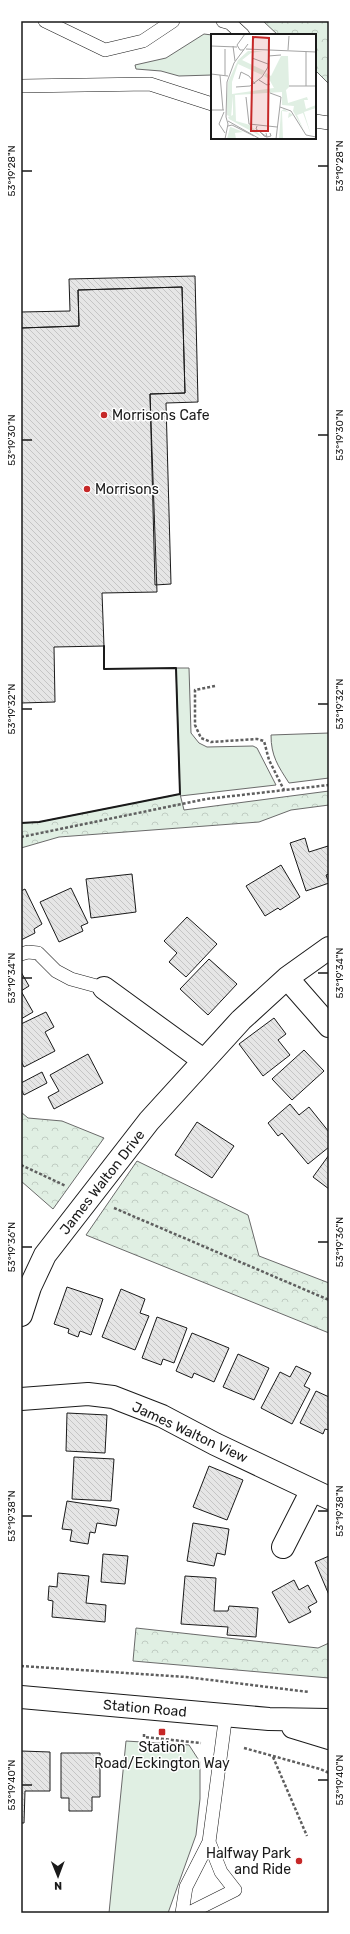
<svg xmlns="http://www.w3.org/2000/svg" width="350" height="1934" viewBox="0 0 350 1934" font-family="Rubik,sans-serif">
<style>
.grass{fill:#e0efe3;stroke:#6a6a6a}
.forest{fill:url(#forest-crowns);stroke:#6a6a6a}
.building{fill:url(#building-back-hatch);stroke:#1a1a1a}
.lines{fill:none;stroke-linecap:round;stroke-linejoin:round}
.lane-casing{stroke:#1a1a1a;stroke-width:14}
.street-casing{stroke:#1a1a1a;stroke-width:24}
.secondary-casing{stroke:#1a1a1a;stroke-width:24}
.path{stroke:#5f5f5f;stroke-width:2.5;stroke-dasharray:3 2;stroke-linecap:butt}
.lane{stroke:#fff;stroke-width:13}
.street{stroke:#fff;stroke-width:22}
.secondary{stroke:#fff;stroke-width:22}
.wall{stroke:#1a1a1a;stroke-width:2}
.ticks{fill:none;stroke:#1a1a1a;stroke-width:1.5}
.poi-dot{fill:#c62828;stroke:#fff;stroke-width:1.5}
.labels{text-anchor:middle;stroke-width:3;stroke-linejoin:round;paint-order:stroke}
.poi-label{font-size:14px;fill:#1a1a1a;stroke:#fff;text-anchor:start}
.street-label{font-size:14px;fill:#1a1a1a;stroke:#fff}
.inset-road{fill:none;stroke:#a3a3a3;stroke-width:1}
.view{fill:#c62828;fill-opacity:0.15;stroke:#c62828;stroke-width:2}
.inset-edge{fill:none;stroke:#1a1a1a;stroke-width:2}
.neatline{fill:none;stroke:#1a1a1a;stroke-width:1.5}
.ticks-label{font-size:10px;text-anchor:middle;fill:#1a1a1a}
</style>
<defs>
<pattern id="forest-crowns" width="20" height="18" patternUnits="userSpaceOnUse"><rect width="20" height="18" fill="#e0efe3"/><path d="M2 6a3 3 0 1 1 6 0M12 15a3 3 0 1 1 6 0" fill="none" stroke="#c0ccc2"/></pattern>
<pattern id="building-back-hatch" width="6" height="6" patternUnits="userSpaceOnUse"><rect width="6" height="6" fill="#e6e6e6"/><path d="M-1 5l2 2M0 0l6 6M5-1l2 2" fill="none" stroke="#c5c5c5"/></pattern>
</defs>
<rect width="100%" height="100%" fill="#fff"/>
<path class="grass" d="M204,34L212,35V75L179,76L161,71L136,69L135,65L166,58Z
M176,668H189L191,733L199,743L207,747L253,746L257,748L276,785L180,796Z
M329,733V778L289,783C278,766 271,756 271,735Z
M126,1741L189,1745L200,1762V1799L196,1835L168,1913H109Z"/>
<path class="forest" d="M263,21H329V84L315,70V35H278Z
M329,791V805L291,810L259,822L59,837L21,848V823L39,822L180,794L184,810Z
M21,1112L28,1118L62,1121L104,1138L53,1209L21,1181Z
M137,1161L248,1215L259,1256L329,1283V1333L86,1235Z
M136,1628L318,1648L329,1643V1678L133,1661Z"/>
<path class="building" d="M195,276L198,402L166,403L171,584L155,585L150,394L185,393L182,287L78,290L79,326L21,328V312L70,311L69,279Z
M182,287L185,393L150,394L157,592L102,593L104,646L54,647L55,702L21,703V328L79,326L78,290Z
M305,838L309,852L328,846L329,849V874L326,875L329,883L306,891L290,843Z
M281,865L300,897L280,910L278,908L265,916L246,886Z
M132,874L136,912L91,918L86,879Z
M71,888L88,923L81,926L83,931L59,942L40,902Z
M25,889L42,924L34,929L35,933L21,940V891Z
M187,917L217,944L186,977L169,962L177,953L164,941Z
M209,959L237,984L208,1015L180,989Z
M21,972L29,986L21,991Z
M21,991L33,1012L21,1019Z
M46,1012L54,1027L45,1032L55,1051L24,1067L21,1061V1024Z
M274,1018L286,1034L278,1040L290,1055L263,1076L239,1044Z
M304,1050L324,1071L292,1100L272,1079Z
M88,1054L103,1083L54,1109L48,1097L59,1091L50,1075Z
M42,1072L47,1083L24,1095L21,1089V1083Z
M290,1104L299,1115L309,1107L329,1132V1147L308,1164L282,1133L278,1136L268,1123Z
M197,1122L234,1146L212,1178L175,1155Z
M329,1155V1189L313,1177Z
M67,1287L103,1299L91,1335L80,1331L78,1337L68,1333L69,1329L54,1324Z
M121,1289L145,1299L140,1313L149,1316L135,1350L102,1337Z
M157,1317L187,1328L174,1363L163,1359L161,1365L142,1358Z
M192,1333L229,1348L214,1382L194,1373L192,1378L176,1371Z
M238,1354L269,1368L254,1400L223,1387Z
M296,1366L311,1373L304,1386L310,1389L292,1424L261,1408L280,1372L290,1377Z
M316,1391L329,1397V1430L325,1429L323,1434L300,1423Z
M67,1413L107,1415L105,1453L66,1451Z
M74,1457L114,1459L111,1501L72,1499Z
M209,1466L243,1480L227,1520L193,1507Z
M67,1501L119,1509L116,1526L97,1523L95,1533L90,1532L88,1544L70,1541L72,1530L62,1529Z
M193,1523L229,1529L225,1555L217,1553L214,1566L187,1561Z
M103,1554L128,1556L125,1584L101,1582Z
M329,1556V1595L315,1562Z
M58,1573L89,1576L86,1603L106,1605L105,1622L52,1617L53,1601L48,1600L49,1586L57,1587Z
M185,1576L216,1578L214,1611H228L229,1606L258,1608L256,1637L227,1635L228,1627L181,1624Z
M294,1580L299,1590L308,1585L317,1602L308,1607L311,1612L289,1623L272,1592Z
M21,1751L50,1752V1791H25L24,1823H21Z
M61,1753H100V1797H92V1811H69V1798H61Z"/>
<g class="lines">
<g class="lane-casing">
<path id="lane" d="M45,21L105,50L143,41L173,21
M223,21L230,23L243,35
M21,86L150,84L212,104
M315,121L329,123
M21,954L28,952L38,953L56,971L71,979L104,988
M182,1913L186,1887L209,1842L226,1714
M189,1913L235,1890L221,1872L209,1842"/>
</g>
<g class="street-casing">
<path id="street" d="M287,978L329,1026
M104,988L203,1060
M21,1315L30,1287L45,1255L149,1121L241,1020L287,978L329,948
M21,1399L88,1394L113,1397L162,1416L215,1444L329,1498
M283,1547L312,1490"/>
</g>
<g class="secondary-casing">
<path id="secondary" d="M21,1697L269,1719L329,1720
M293,1727L329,1738"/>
</g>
<path class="path" d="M215,686L195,690V725L201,738L211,742L257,739L264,741L269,760L284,790
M21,837L206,799L329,785
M21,1165L66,1186
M114,1208L329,1300
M21,1666L186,1677L309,1692
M144,1734V1737L201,1743
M244,1748L320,1769L329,1773
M273,1757L307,1836"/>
<use href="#lane" class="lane"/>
<use href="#street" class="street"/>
<use href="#secondary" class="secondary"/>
<path class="wall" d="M21,823L39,822L180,794L176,668L104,669V646"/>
</g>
<path class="ticks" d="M318,166H328M22,171H32M318,435H328M22,440H32M318,704H328M22,709H32M318,973H328M22,978H32M318,1242H328M22,1247H32M318,1511H328M22,1516H32M318,1780H328M22,1785H32"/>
<g class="poi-dot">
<circle cx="104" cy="415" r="4"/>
<circle cx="87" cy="489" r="4"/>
<rect x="158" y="1728" width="8" height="8" rx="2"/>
<circle cx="299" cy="1861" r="4"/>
</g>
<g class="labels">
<g class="poi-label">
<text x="112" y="420">Morrisons Cafe</text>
<text x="95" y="494">Morrisons</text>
<text x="162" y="1752" text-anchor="middle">Station<tspan x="162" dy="16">Road/Eckington Way</tspan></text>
<text x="291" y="1858" text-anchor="end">Halfway Park<tspan x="291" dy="16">and Ride</tspan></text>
</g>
<g class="street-label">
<text transform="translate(102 1182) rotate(-52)" y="5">James Walton Drive</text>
<text transform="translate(190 1432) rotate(25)" y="5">James Walton View</text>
<text transform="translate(145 1708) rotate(5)" y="5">Station Road</text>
</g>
</g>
<g transform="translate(211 34)">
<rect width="105" height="105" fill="#fff"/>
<path d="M16,62H22L20,83L16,81Z" fill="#e0efe3"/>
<path d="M37,17H52L40,19L31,26L54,37L51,41L27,30L21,48V60L63,54L58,45L53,42L55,39L60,42L70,22H77L78,53L75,56L77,69L96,63L97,66H93L95,75L105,71V74L93,78L100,101L92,79L86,81L93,97L82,77L83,72L71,71V58L24,61L25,87L39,91L51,103L18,85L17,83L22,81V63L16,62L17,48L27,26ZM73,75L82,81L77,84L78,78L71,77L72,105H68L70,77ZM19,93H20L32,98L24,99L25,105H16Z" fill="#e0efe3"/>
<path class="inset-road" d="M0,12L26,13M22,12L24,27M35,15L105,18M33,16H29L26,11L34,0M77,16L78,2M57,22L70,21M41,24L57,30M0,40L17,42M9,41L12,76M14,41V15M28,45L30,38L38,42L44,50M48,46L56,51L59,50M78,52H105M95,52V17M25,53L39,52L51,43L57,33L58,16M59,59L70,63L65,105M35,63L38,90L66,93M69,73L80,77L95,101L105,103M0,76H13M13,78L8,90L14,99M17,87L49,105M17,92L21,91L43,102M46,92L45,95L56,103L60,102L59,99M47,96L53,102L56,103L55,99M14,105L17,90L15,83L16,48L23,29L37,10"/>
<path class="view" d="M42,3L58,4L57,97H40Z"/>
<rect width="105" height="105" class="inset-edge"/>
</g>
<rect width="350" height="1934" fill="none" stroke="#ffffff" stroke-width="44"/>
<g transform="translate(58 1876) rotate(179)" stroke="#ffffff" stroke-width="3" paint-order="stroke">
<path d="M0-3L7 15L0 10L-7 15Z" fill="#1a1a1a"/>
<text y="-6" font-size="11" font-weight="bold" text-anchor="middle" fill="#1a1a1a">N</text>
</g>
<rect x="22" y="22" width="306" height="1890" class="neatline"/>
<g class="ticks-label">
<text transform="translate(339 166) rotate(-90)" y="4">53°19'28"N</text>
<text transform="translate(11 171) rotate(-90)" y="4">53°19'28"N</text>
<text transform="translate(339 435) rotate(-90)" y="4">53°19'30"N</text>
<text transform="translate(11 440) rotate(-90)" y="4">53°19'30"N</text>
<text transform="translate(339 704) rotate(-90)" y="4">53°19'32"N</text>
<text transform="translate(11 709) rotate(-90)" y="4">53°19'32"N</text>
<text transform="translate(339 973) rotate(-90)" y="4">53°19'34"N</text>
<text transform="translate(11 978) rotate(-90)" y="4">53°19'34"N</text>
<text transform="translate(339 1242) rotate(-90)" y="4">53°19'36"N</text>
<text transform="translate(11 1247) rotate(-90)" y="4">53°19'36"N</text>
<text transform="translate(339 1511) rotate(-90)" y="4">53°19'38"N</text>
<text transform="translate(11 1516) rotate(-90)" y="4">53°19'38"N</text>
<text transform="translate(339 1780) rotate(-90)" y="4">53°19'40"N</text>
<text transform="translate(11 1785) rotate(-90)" y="4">53°19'40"N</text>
</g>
</svg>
